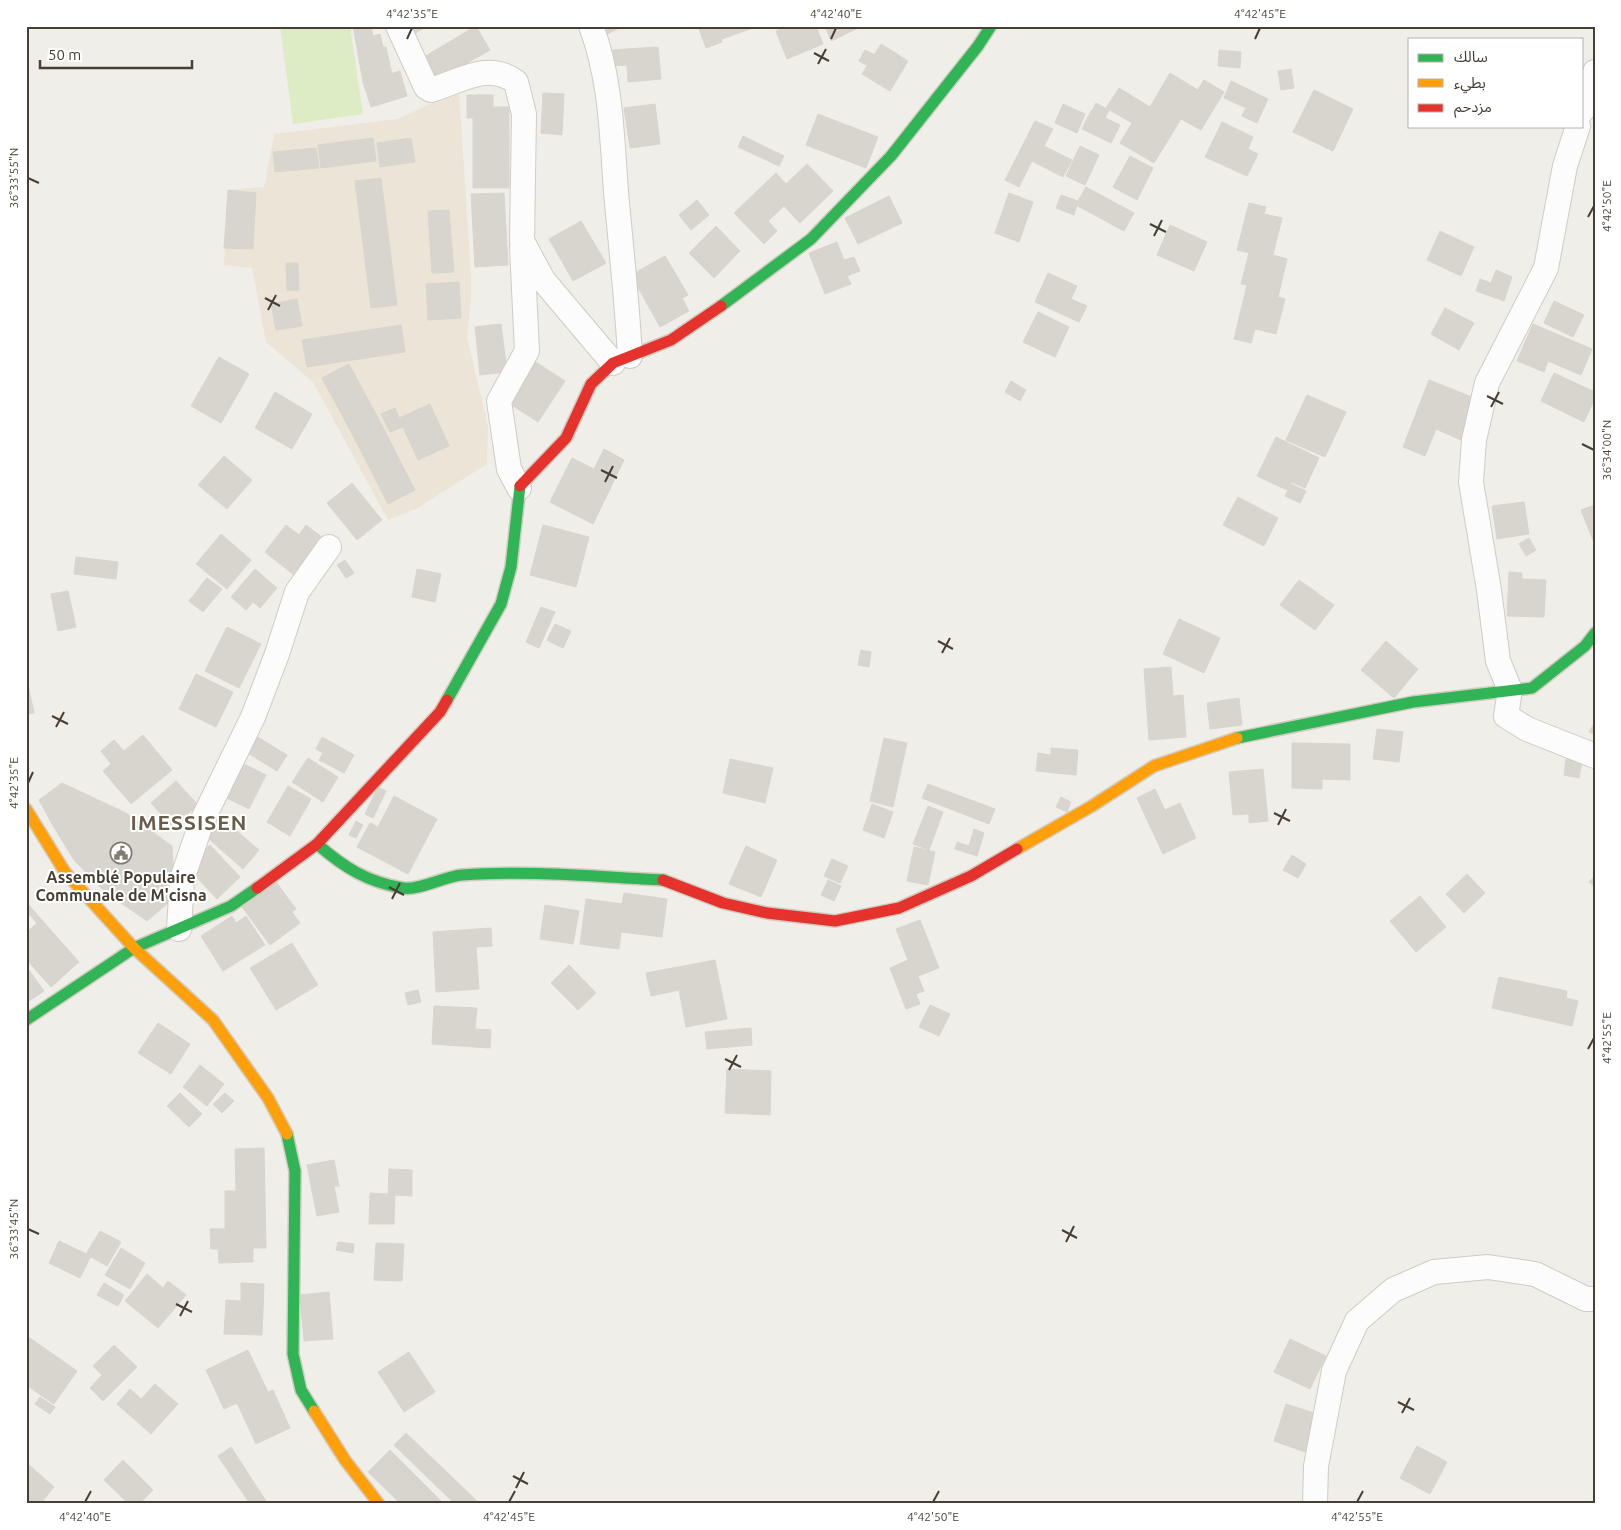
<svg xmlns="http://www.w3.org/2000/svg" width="1621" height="1530" viewBox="0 0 1621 1530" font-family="Ubuntu,'Noto Sans Arabic',sans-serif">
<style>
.education{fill:#ece5d7}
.green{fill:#deecc6}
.building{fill:#d8d5cf;stroke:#d8d5ce}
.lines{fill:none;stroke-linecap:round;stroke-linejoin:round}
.street-casing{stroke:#ceccc6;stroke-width:26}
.fast-casing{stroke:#d0cbbf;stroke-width:14}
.slow-casing{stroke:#d0cbbf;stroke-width:14}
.jam-casing{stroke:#d0cbbf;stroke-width:14}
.street{stroke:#fdfcfc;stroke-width:24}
.fast{stroke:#30b455;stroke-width:11}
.slow{stroke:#ff9f0a;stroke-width:11}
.jam{stroke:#e5322d;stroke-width:11}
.ticks{fill:none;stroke:#473f34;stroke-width:2}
.labels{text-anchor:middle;stroke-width:4;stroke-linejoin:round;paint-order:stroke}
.poi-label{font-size:16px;font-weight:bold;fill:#473f34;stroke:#fff}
.district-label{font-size:21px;font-weight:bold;letter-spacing:1px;fill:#6a5d4b;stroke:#fff}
.neatline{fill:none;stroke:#473f34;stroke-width:2}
.ticks-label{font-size:12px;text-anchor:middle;fill:#473f34}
</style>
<rect width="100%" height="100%" fill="#f0eee8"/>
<path class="education" d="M459,91L471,273V299L467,337L488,426L487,464L416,509L388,520L313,382L266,342L252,268L224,265L228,190L264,187L274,134L397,119Z"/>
<path class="green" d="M280,26H350L363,114L293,124Z"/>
<path class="building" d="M353,26H371L373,36L380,34L383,47H386L392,74L363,82Z
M409,26H427L414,34Z
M476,26L490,50L437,80L424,57Z
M598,26H623L603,36Z
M698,26H717L722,42L706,48Z
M718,26H758L722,39Z
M789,26H816L823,44L787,59L776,31Z
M825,26H862L831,41Z
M881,44L908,61L890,91L862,74Z
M658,47L661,79L628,82L627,65L612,66L611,50Z
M865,50L875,55L868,66L859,61Z
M1219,50L1241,52L1240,68L1218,66Z
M1291,69L1294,88L1281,90L1278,71Z
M400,71L407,96L371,107L363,82Z
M1170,73L1198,90L1204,80L1224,92L1201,130L1181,119L1154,163L1120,143L1132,123L1106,108L1119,88L1150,107Z
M1231,81L1268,99L1257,123L1242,116L1246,108L1224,98Z
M1314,90L1353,109L1333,151L1293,132Z
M543,93L564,94L562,135L541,133Z
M467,95H493V107H509V188H473V118H467Z
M1096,103L1109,110L1105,118L1092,111Z
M655,104L660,144L630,148L624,108Z
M1063,104L1085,114L1077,133L1055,123Z
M1091,111L1120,125L1111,143L1082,129Z
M818,114L878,137L866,168L806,145Z
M1035,121L1053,129L1044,146L1072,160L1063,177L1032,161L1019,187L1005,180Z
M1222,122L1253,137L1248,149L1258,154L1247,176L1205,157Z
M743,136L784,156L779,166L738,147Z
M373,138L376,161L321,168L318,145Z
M411,138L415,162L380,167L377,143Z
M1080,146L1099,155L1085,185L1066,176Z
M316,148L319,168L275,172L273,152Z
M1130,156L1153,168L1137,200L1113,187Z
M807,164L833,191L800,223L784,206L768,221L777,231L764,244L734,213L776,173L786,184Z
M381,178L397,305L371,308L355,181Z
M1086,187L1134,213L1124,231L1076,205Z
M228,190L256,193L253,249L224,248Z
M504,193L508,265L475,267L471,194Z
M1009,193L1033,202L1019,242L995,233Z
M1061,195L1078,201L1074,215L1056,208Z
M889,196L902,223L858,244L845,218Z
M697,200L709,215L691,230L679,215Z
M1249,203L1266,207L1264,214L1282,218L1273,255L1287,259L1278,297L1285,299L1276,334L1255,329L1251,343L1234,339L1247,285L1241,284L1249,253L1237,250Z
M449,210L454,272L432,273L428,211Z
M581,221L606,263L573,281L549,239Z
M1170,225L1207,242L1194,271L1157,255Z
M716,226L740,251L714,278L689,253Z
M1440,231L1474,247L1461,276L1427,260Z
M837,242L844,260L854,257L860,271L847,276L851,284L825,294L809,253Z
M665,256L688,295L682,298L689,311L660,327L631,275Z
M286,263H298L299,290L287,291Z
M1496,270L1512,277L1504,301L1476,291L1480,279L1491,283Z
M1048,273L1077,286L1071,299L1087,306L1079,322L1035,302Z
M459,282L461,318L428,320L426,284Z
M297,299L302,326L276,330L271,304Z
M1554,301L1584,315L1573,337L1544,323Z
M1445,308L1474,323L1459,350L1431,334Z
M1038,312L1069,327L1055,357L1023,342Z
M501,324L507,372L480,375L475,327Z
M1533,324L1592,349L1581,375L1548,361L1544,372L1517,361Z
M401,325L405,352L307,367L302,340Z
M219,357L249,374L221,423L191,406Z
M534,361L565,381L538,422L507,402Z
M349,364L376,414L349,428L322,378Z
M1554,373L1595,392V398L1584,422L1541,401Z
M1429,380L1477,399L1461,440L1436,429L1425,456L1403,447Z
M1011,381L1026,390L1020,401L1005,392Z
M275,392L312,414L292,449L255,428Z
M1307,395L1346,412L1325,457L1286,440Z
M430,404L449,446L418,460L403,427L390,432L381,414L395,408L399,418Z
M376,414L415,490L388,504L349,428Z
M1276,437L1319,458L1305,488L1291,482L1287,490L1257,476Z
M604,449L624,460L593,524L550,502L572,458L594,469Z
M224,456L252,480L227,509L198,485Z
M352,483L382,520L357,540L327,503Z
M1291,484L1306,491L1300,503L1285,496Z
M1238,497L1278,518L1264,546L1223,525Z
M1524,502L1529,534L1497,539L1492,506Z
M1595,505V545L1581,510Z
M286,525L299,535L306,525L323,538L294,575L265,552Z
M543,525L589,537L576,587L530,575Z
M221,534L251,560L227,589L196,564Z
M1529,538L1536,550L1526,556L1519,544Z
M76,557L118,562L116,579L74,574Z
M345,560L354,573L346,578L337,565Z
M255,569L277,588L260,608L253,602L246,610L231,597Z
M417,569L441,574L435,602L412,597Z
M1509,572L1522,573V579L1546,580L1544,617L1507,616Z
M207,578L222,589L203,612L189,601Z
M1299,580L1334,605L1315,630L1280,605Z
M68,591L76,627L58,631L51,594Z
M541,607L555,612L539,648L526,642Z
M1179,619L1220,638L1204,673L1163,654Z
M555,624L571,631L563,648L547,640Z
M227,627L261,644L239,688L205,671Z
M1386,641L1418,669L1394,698L1361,670Z
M861,650L871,652L869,667L858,665Z
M1171,667L1173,696L1183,695L1186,737L1149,740L1144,669Z
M196,674L233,692L216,727L179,709Z
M26,676L34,713L26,714Z
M1239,698L1242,725L1210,729L1207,703Z
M1595,722V735L1589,732Z
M1377,729L1403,732L1399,762L1373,759Z
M143,735L172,770L131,804L103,771L111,764L101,751L114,740L124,751Z
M256,736L287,755L277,771L246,752Z
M322,737L354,755L344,773L319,760L323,753L316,749Z
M884,738L907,743L893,807L870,801Z
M1292,743L1350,744V780L1322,779V789L1292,788Z
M1051,748L1078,750L1076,775L1036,771L1038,753L1051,755Z
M308,758L338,777L323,802L292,782Z
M730,759L773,768L765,803L723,793Z
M1566,759L1582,761L1579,778L1564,775Z
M244,764L266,775L249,809L227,798Z
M1263,769L1268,821L1249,823V814L1233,815L1229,772Z
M176,781L198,805L173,827L151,803Z
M62,783L126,813L172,846L175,897L147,921L104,891L74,860L52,824L39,800Z
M928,784L995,809L989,824L922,798Z
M288,786L311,799L290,836L267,822Z
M378,787L386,791L373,818L365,814Z
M1155,789L1165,810L1180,803L1196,838L1163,854L1137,798Z
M394,796L437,819L408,874L357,847L370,823L378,827Z
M1061,797L1071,802L1067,812L1056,807Z
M872,804L893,812L884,838L863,830Z
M928,806L943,812L929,850L913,844Z
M217,814L259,850L243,869L201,832Z
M356,821L363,825L356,838L349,835Z
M974,829L984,833L977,856L955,849L957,842L969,846Z
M210,845L240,877L217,899L187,867Z
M746,846L777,860L761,897L729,884Z
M914,847L935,852L928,885L907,881Z
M1292,855L1306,864L1298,878L1283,870Z
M832,859L848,866L840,883L824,876Z
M1467,874L1485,893L1464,913L1446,894Z
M1595,876V887L1589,882Z
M828,880L841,886L834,901L821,895Z
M276,882L296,909L292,912L300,923L270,945L242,907Z
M624,893L667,899L662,937L621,932L619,949L580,944L586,899L622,904Z
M1420,896L1446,927L1416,952L1390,921Z
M26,902L79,962L51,987L26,959V933L37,923L30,915L26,918Z
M545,905L579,911L573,944L540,939Z
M232,916L236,923L246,916L265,945L223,971L201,936Z
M920,920L939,968L918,976L924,991L916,994L920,1004L906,1009L890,968L908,960L896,929Z
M491,928L492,946L476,947L479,989L436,992L433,932Z
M292,943L318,985L276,1010L250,968Z
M715,960L727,1019L686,1027L679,990L651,996L646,973Z
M569,965L596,993L578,1010L551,983Z
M26,966L44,991L26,1003Z
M1499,977L1567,991L1566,998L1578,1001L1572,1026L1492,1008Z
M418,990L421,1002L408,1005L405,993Z
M930,1005L950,1014L939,1036L919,1027Z
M434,1006L477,1008L475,1029L491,1030L490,1048L432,1044Z
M158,1023L190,1044L171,1074L138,1053Z
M751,1028L752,1045L707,1049L705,1032Z
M200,1065L224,1084L207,1106L183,1087Z
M727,1069L771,1071L770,1115L725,1113Z
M180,1093L202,1114L189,1127L167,1106Z
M225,1093L234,1101L222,1113L213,1104Z
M264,1148L266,1248H253V1262L219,1263L218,1249H211L210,1229H225V1191H236L235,1149Z
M334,1160L339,1186H334L339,1212L317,1216L307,1165Z
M389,1169L412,1170V1196L395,1195L394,1224H369L370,1193L388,1194Z
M100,1231L121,1242L107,1266L86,1254Z
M59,1241L91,1256L80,1278L49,1263Z
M338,1242L354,1244L353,1253L336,1250Z
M376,1243L404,1244L402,1281L374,1280Z
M121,1248L145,1263L130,1289L105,1275Z
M147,1274L163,1288L168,1281L186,1295L158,1328L125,1301Z
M104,1283L124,1295L118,1306L97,1295Z
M241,1283L264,1284L262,1335L224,1334L226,1300L241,1301Z
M329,1292L333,1339L304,1341L300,1295Z
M30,1338L77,1371L54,1404L26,1385V1343Z
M1290,1339L1326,1356L1310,1389L1274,1372Z
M114,1345L137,1367L103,1401L90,1388L102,1375L93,1366Z
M248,1350L268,1392L273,1390L290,1428L256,1444L237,1403L224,1409L206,1370Z
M409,1352L435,1392L404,1412L378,1372Z
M155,1384L178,1404L151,1434L117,1404L130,1389L141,1399Z
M40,1397L55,1407L50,1414L35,1404Z
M1286,1404L1317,1414L1305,1452L1274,1441Z
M406,1433L477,1501L482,1504H455L394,1445Z
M1417,1446L1447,1462L1430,1494L1400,1478Z
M231,1447L268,1504H250L218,1456Z
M390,1450L444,1504H401L368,1472Z
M123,1460L153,1490L139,1504H129L104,1480Z
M28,1464L54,1487L40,1504H26V1467Z"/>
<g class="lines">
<g class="street-casing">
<path id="street" d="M398,26L426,87L431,90C461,81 488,61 516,82L524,114L522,241L543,280L613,363
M591,26C611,78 612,137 616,192C621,247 627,301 630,356
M1582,111L1595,72
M1578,126L1565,166L1546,268L1487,383L1474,440L1471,482L1489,590L1498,661L1510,690L1506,716L1527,729L1595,756
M519,488L509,469L499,401L527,351L522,248
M179,929L182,879L202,821L253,717L277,654L297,592L329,547
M1315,1504L1316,1466L1334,1371L1357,1321L1393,1290L1434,1272L1488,1267L1535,1274L1586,1299H1595"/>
</g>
<g class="fast-casing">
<path id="fast" d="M721,306L811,239L891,156L978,46L991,26
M447,700L501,604L511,567L520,486
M1237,738L1413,702L1532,688L1585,646L1595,633
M317,844C345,868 367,882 403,888C419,891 445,876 462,875C528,870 597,877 663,880
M26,1020L134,948L231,906L257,888
M287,1134L295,1171L293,1354L301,1390L314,1411"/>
</g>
<g class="slow-casing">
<path id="slow" d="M26,809L65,872L134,948L213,1020L268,1098L287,1134
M1017,849L1092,806L1154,766L1237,738
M314,1411L345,1460L379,1504"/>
</g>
<g class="jam-casing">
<path id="jam" d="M520,486L566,438L591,384L613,363L671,340L721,306
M663,880L723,903L767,913L835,921L899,908L971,876L1017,849
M257,888L317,844L440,712L447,700"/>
</g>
<use href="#street" class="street"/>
<use href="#fast" class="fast"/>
<use href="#slow" class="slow"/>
<use href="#jam" class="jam"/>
</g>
<path class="ticks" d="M407,39L412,28M831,39L836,28M1255,39L1260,28M814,53L829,61M818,64L826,49M28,178L39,183M1588,217L1594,206M1150,224L1166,232M1154,236L1162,220M265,298L280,306M268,310L276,295M1487,396L1503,404M1491,407L1499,392M1582,444L1594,450M601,470L617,478M605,482L613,466M938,641L953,649M942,653L950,638M52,716L68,724M56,727L64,712M28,783L33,772M1274,813L1290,821M1278,825L1286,809M389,887L404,895M392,899L400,883M1588,1049L1594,1038M725,1059L741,1067M729,1070L737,1055M28,1229L39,1234M1062,1230L1077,1238M1066,1242L1074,1226M176,1304L192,1312M180,1316L188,1301M1398,1402L1414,1410M1402,1413L1410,1398M513,1476L528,1484M516,1488L524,1472M85,1502L91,1491M509,1502L515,1491M933,1502L939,1491M1357,1502L1363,1491"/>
<defs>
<g id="civic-ring" transform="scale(1.125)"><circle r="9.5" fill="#fff" stroke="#827c73" stroke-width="1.5"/><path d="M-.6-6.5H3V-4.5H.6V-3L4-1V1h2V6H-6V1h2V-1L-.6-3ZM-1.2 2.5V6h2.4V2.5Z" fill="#827c73"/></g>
</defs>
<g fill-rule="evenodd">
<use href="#civic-ring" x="121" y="853"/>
</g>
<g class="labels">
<g class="poi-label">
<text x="121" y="883">Assemblé Populaire<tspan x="121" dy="18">Communale de M'cisna</tspan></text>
</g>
<g class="district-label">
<text x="189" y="830">IMESSISEN</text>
</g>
</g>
<rect width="1621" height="1530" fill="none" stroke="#ffffff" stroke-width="55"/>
<rect x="1408" y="38" width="175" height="90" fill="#ffffff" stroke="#b5b2ae"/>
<rect x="1418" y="54" width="25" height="8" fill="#30b455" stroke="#b5b2ae"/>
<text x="1454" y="62" font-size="15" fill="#473f34">سالك</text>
<rect x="1418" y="79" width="25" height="8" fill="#ff9f0a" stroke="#b5b2ae"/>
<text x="1454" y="88" font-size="15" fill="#473f34">بطيء</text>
<rect x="1418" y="104" width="25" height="8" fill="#e5322d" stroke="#b5b2ae"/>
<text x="1454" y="112" font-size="15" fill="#473f34">مزدحم</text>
<path d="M40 60v8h152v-8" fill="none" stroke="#473f34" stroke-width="2.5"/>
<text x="48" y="60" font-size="15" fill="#473f34" stroke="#ffffff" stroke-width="4" paint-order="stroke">50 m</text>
<rect x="28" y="28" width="1566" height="1474" class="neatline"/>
<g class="ticks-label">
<text x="412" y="18">4°42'35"E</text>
<text x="836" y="18">4°42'40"E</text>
<text x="1260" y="18">4°42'45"E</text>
<text transform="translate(14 178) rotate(-90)" y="4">36°33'55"N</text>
<text transform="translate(1607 206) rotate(-90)" y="4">4°42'50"E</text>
<text transform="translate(1607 450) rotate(-90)" y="4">36°34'00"N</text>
<text transform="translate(14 783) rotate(-90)" y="4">4°42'35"E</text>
<text transform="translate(1607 1038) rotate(-90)" y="4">4°42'55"E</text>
<text transform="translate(14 1229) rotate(-90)" y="4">36°33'45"N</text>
<text x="85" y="1521">4°42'40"E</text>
<text x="509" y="1521">4°42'45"E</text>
<text x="933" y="1521">4°42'50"E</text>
<text x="1357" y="1521">4°42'55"E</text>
</g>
</svg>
